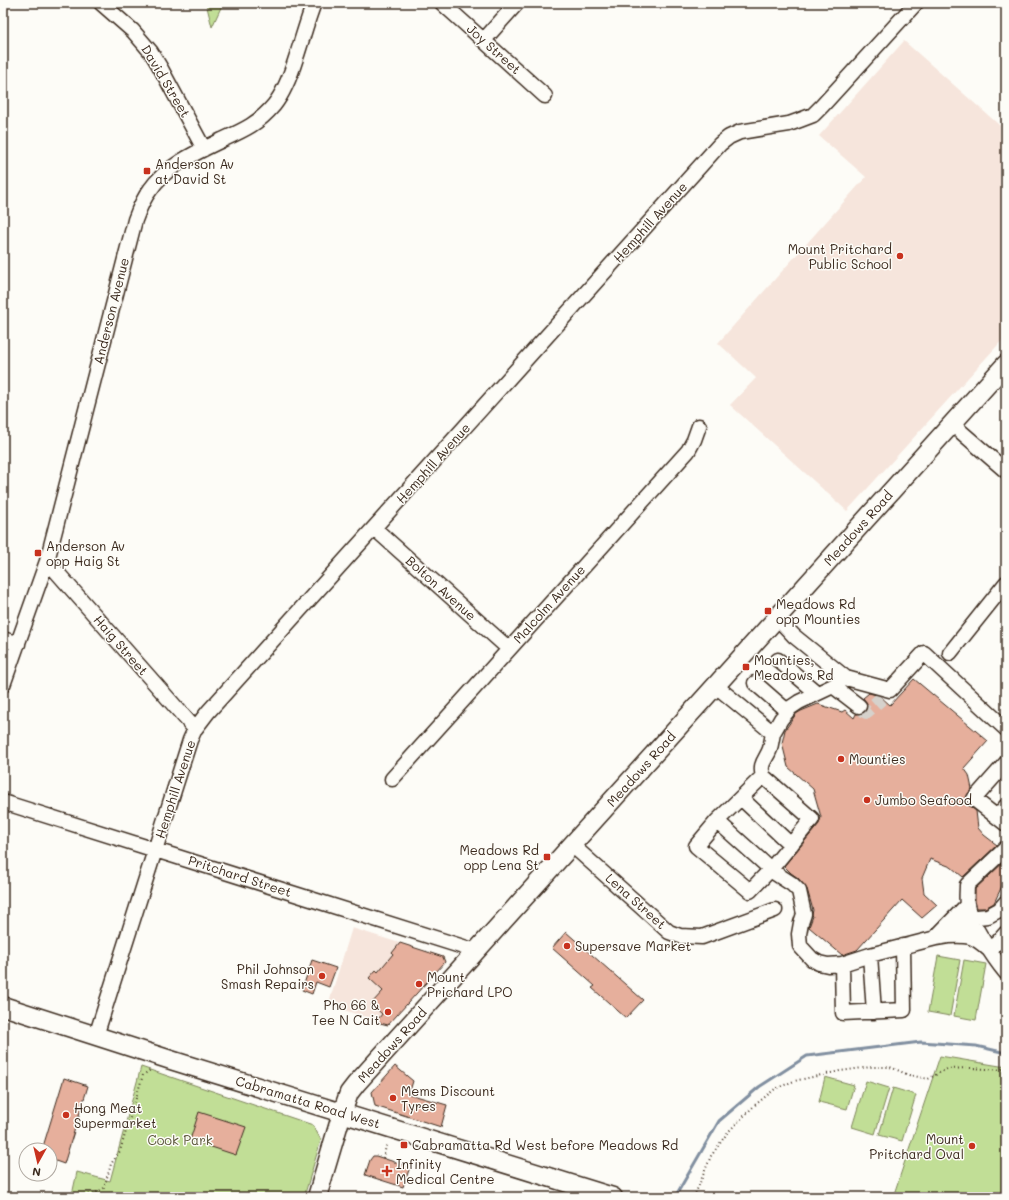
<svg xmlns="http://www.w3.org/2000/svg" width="1009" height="1200" viewBox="0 0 1009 1200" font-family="Mali,sans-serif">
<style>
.built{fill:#f6e5dc}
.green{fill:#c1de96;stroke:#7e845a}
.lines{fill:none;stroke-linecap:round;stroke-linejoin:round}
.stream{stroke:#818fa0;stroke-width:3}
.building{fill:#e6af9c;stroke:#3b2a1e}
.minor-tunnel{stroke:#d6d2cc;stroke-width:14;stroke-dasharray:14 7;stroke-linecap:butt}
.minor-casing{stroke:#3b2a1e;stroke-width:17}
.major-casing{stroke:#3b2a1e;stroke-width:21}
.path{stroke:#3b2a1e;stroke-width:2;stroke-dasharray:1 3;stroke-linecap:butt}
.minor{stroke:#fdfcf7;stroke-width:14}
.major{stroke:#fdfcf7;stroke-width:18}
.poi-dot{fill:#c8321e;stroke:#fdfcf7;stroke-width:1.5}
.labels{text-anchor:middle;stroke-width:3;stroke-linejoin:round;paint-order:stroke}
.street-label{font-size:13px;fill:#3b2a1e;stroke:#fdfcf7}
.poi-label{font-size:13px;fill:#3b2a1e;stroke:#fdfcf7;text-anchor:start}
.park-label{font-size:13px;fill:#5c573c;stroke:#fdfcf7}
</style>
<rect width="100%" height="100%" fill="#fdfcf7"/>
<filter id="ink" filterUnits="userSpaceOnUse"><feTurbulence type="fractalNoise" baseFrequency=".025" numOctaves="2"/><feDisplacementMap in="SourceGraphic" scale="8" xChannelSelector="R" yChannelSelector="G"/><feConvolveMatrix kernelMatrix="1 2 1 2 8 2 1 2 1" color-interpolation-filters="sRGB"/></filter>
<g filter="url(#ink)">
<path class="built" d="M904,41L1006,131V336L847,511L730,405L756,378L718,343L866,177L819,136Z
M352,928L444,957V961L387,1024L328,1005Z"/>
<path class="green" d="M206,3H223L212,27Z
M938,956L960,960L950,1016L928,1012Z
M964,960L986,964L976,1020L954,1016Z
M940,1056L1006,1067V1197H893Z
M141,1067L313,1125L321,1140L304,1197H67L72,1195L77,1172L110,1181Z
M825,1077L854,1085L847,1109L819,1102Z
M866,1081L889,1088L875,1134L852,1127Z
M893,1088L916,1095L902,1141L879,1135Z"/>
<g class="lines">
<path class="stream" d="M675,1197L719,1121L759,1087L807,1056L921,1042L976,1046L1006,1053"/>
</g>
<path class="building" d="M914,679L988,741L964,768L969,775L972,789L966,798V802L968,805L976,811L978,828L984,835L997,845L963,877L951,867L930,859L922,878L924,893L937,905L922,918L902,900L857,950L842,955L809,927L813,916L812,915L813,910L807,889L798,878L791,873L784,866L819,824L821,817L813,789L788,767L782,743L785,730L796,714L801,711L818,704L842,712L845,710L854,718L856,714H862L866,711L867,707V703L863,698L869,693L880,696L890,705Z
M1006,860V882L1003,884L994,903L985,908H977L975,901V889Z
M566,932L643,1000L626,1018L592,988L595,986L552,948Z
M400,943L443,957L445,962L388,1025L376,1022L382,1014L371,1004L383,991L369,978L376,970L378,972L393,954L392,953Z
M312,960L336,968L329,987L316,982L312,994L302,990Z
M395,1066L413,1081L409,1094L447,1105L441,1127L375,1106L372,1092Z
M64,1078L88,1086L64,1164L50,1159V1150H42Z
M199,1112L246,1127L236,1155L190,1140Z
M373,1156H376L410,1167L403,1187L365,1175L370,1160Z"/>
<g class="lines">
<path class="minor-tunnel" d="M859,706L866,712L882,698"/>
<g class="minor-casing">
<path id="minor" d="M101,3L133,31L151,52L160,67L204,149
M442,3L545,96
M484,40L517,3
M952,424L1006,471
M374,528L509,649
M47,561L195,729
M777,618L794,636L846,678L890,690L924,653L1006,729
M3,639L18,644
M950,653L1006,583
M778,660L817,693
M755,683L787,711
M3,685L47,561L135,220C139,209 143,199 150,190C166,166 197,152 222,140C244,130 258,124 274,105C285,91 291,74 296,58C302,40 307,21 314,3
M716,686L773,733C772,739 771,744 770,749C766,760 759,763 763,776L717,821L775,873L792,884L799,891L804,914L801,923L799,934L800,946L812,959L819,963L828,965L842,964L870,955L936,938L948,936L977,917L988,916L999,910L1006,902
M833,686L859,706
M773,733L781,719L790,708L799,702L833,686L846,678
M392,779L688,451L694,440L699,426
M741,798L791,845
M3,802L476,951
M1006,806L997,817L1006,824
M997,817L974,799L1006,763
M717,821L696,846L750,891L771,869L812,819L763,776
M572,845L669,932L680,936L702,937L775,910
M1006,848L967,885C967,891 966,898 967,904C968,920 995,960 1006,973
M937,936L967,905
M948,936C967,935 973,935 988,949L997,943L1006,933
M870,955L874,1012
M842,964L843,1013L904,1010L903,946
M96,1036L190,740L195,729L208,712L720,144L729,137L740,132L789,124L800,120L813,115L822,106L916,3"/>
</g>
<g class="major-casing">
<path id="major" d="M3,1006L174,1061L613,1197
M317,1197L342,1113L349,1093L356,1084L1006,364"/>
</g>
<path class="path" d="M1002,1069L1006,1059
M383,1158L387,1143
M77,1197L96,1193L104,1188L111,1164L120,1151L143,1075L152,1069
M694,1197L711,1156L728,1132L755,1105L775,1089L794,1081L840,1071L871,1067H890L909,1075L928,1079L947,1069L969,1068L1006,1070"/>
<use href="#minor" class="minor"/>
<use href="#major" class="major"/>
</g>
</g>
<g class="poi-dot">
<rect x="143" y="167" width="8" height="8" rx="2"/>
<circle cx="900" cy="256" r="4"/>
<rect x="34" y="549" width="8" height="8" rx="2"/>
<rect x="764" y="607" width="8" height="8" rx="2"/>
<rect x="742" y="663" width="8" height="8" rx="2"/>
<circle cx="841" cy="759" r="4"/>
<circle cx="867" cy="800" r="4"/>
<rect x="543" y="853" width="8" height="8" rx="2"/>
<circle cx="567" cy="946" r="4"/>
<circle cx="322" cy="976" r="4"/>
<circle cx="419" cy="984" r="4"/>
<circle cx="388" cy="1012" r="4"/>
<circle cx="393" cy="1098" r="4"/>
<circle cx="66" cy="1115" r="4"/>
<rect x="400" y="1141" width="8" height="8" rx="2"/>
<circle cx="972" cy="1146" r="4"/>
<path d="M385 1165h4v4h4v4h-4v4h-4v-4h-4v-4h4z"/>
</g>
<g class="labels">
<g class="street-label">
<text transform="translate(494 49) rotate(42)" y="5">Joy Street</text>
<text transform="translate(166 81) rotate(59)" y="5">David Street</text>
<text transform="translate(650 222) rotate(-48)" y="5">Hemphill Avenue</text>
<text transform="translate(111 311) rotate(-76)" y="5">Anderson Avenue</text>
<text transform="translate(433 463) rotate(-48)" y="5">Hemphill Avenue</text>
<text transform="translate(858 528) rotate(-48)" y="5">Meadows Road</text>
<text transform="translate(441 588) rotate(42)" y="5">Bolton Avenue</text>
<text transform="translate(549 604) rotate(-48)" y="5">Malcolm Avenue</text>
<text transform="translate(121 645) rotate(49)" y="5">Haig Street</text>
<text transform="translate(641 769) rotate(-48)" y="5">Meadows Road</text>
<text transform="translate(175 789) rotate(-72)" y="5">Hemphill Avenue</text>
<text transform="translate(240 876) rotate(18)" y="5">Pritchard Street</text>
<text transform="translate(636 901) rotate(42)" y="5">Lena Street</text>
<text transform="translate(392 1045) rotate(-48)" y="5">Meadows Road</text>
<text transform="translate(308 1102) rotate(17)" y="5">Cabramatta Road West</text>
</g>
<g class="poi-label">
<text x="155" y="169">Anderson Av<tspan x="155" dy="15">at David St</tspan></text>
<text x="892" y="254" text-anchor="end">Mount Pritchard<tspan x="892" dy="15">Public School</tspan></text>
<text x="46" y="551">Anderson Av<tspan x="46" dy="15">opp Haig St</tspan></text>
<text x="776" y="609">Meadows Rd<tspan x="776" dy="15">opp Mounties</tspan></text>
<text x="754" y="665">Mounties,<tspan x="754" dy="15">Meadows Rd</tspan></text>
<text x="849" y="764">Mounties</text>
<text x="875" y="805">Jumbo Seafood</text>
<text x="539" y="855" text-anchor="end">Meadows Rd<tspan x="539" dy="15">opp Lena St</tspan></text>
<text x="575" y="951">Supersave Market</text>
<text x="314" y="974" text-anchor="end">Phil Johnson<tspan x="314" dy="15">Smash Repairs</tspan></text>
<text x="427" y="982">Mount<tspan x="427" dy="15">Prichard LPO</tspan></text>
<text x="380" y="1010" text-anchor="end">Pho 66 &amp;<tspan x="380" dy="15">Tee N Cait</tspan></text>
<text x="401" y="1096">Mems Discount<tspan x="401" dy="15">Tyres</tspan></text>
<text x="74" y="1113">Hong Meat<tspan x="74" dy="15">Supermarket</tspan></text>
<text x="964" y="1144" text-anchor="end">Mount<tspan x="964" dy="15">Pritchard Oval</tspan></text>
<text x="412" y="1150">Cabramatta Rd West before Meadows Rd</text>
<text x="396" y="1169">Infinity<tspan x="396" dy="15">Medical Centre</tspan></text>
</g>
<g class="park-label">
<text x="180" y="1145">Cook Park</text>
</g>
</g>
<rect width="1009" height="1200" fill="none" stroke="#fdfcf7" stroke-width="16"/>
<rect x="8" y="8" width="993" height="1184" fill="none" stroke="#3b2a1e" stroke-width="1.5" filter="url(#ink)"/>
<g transform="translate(38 1162) rotate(188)"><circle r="19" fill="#fdfcf7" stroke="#afa8a0"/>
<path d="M0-3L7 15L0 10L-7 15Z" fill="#c8321e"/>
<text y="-6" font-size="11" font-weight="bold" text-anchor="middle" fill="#3b2a1e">N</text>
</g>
</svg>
